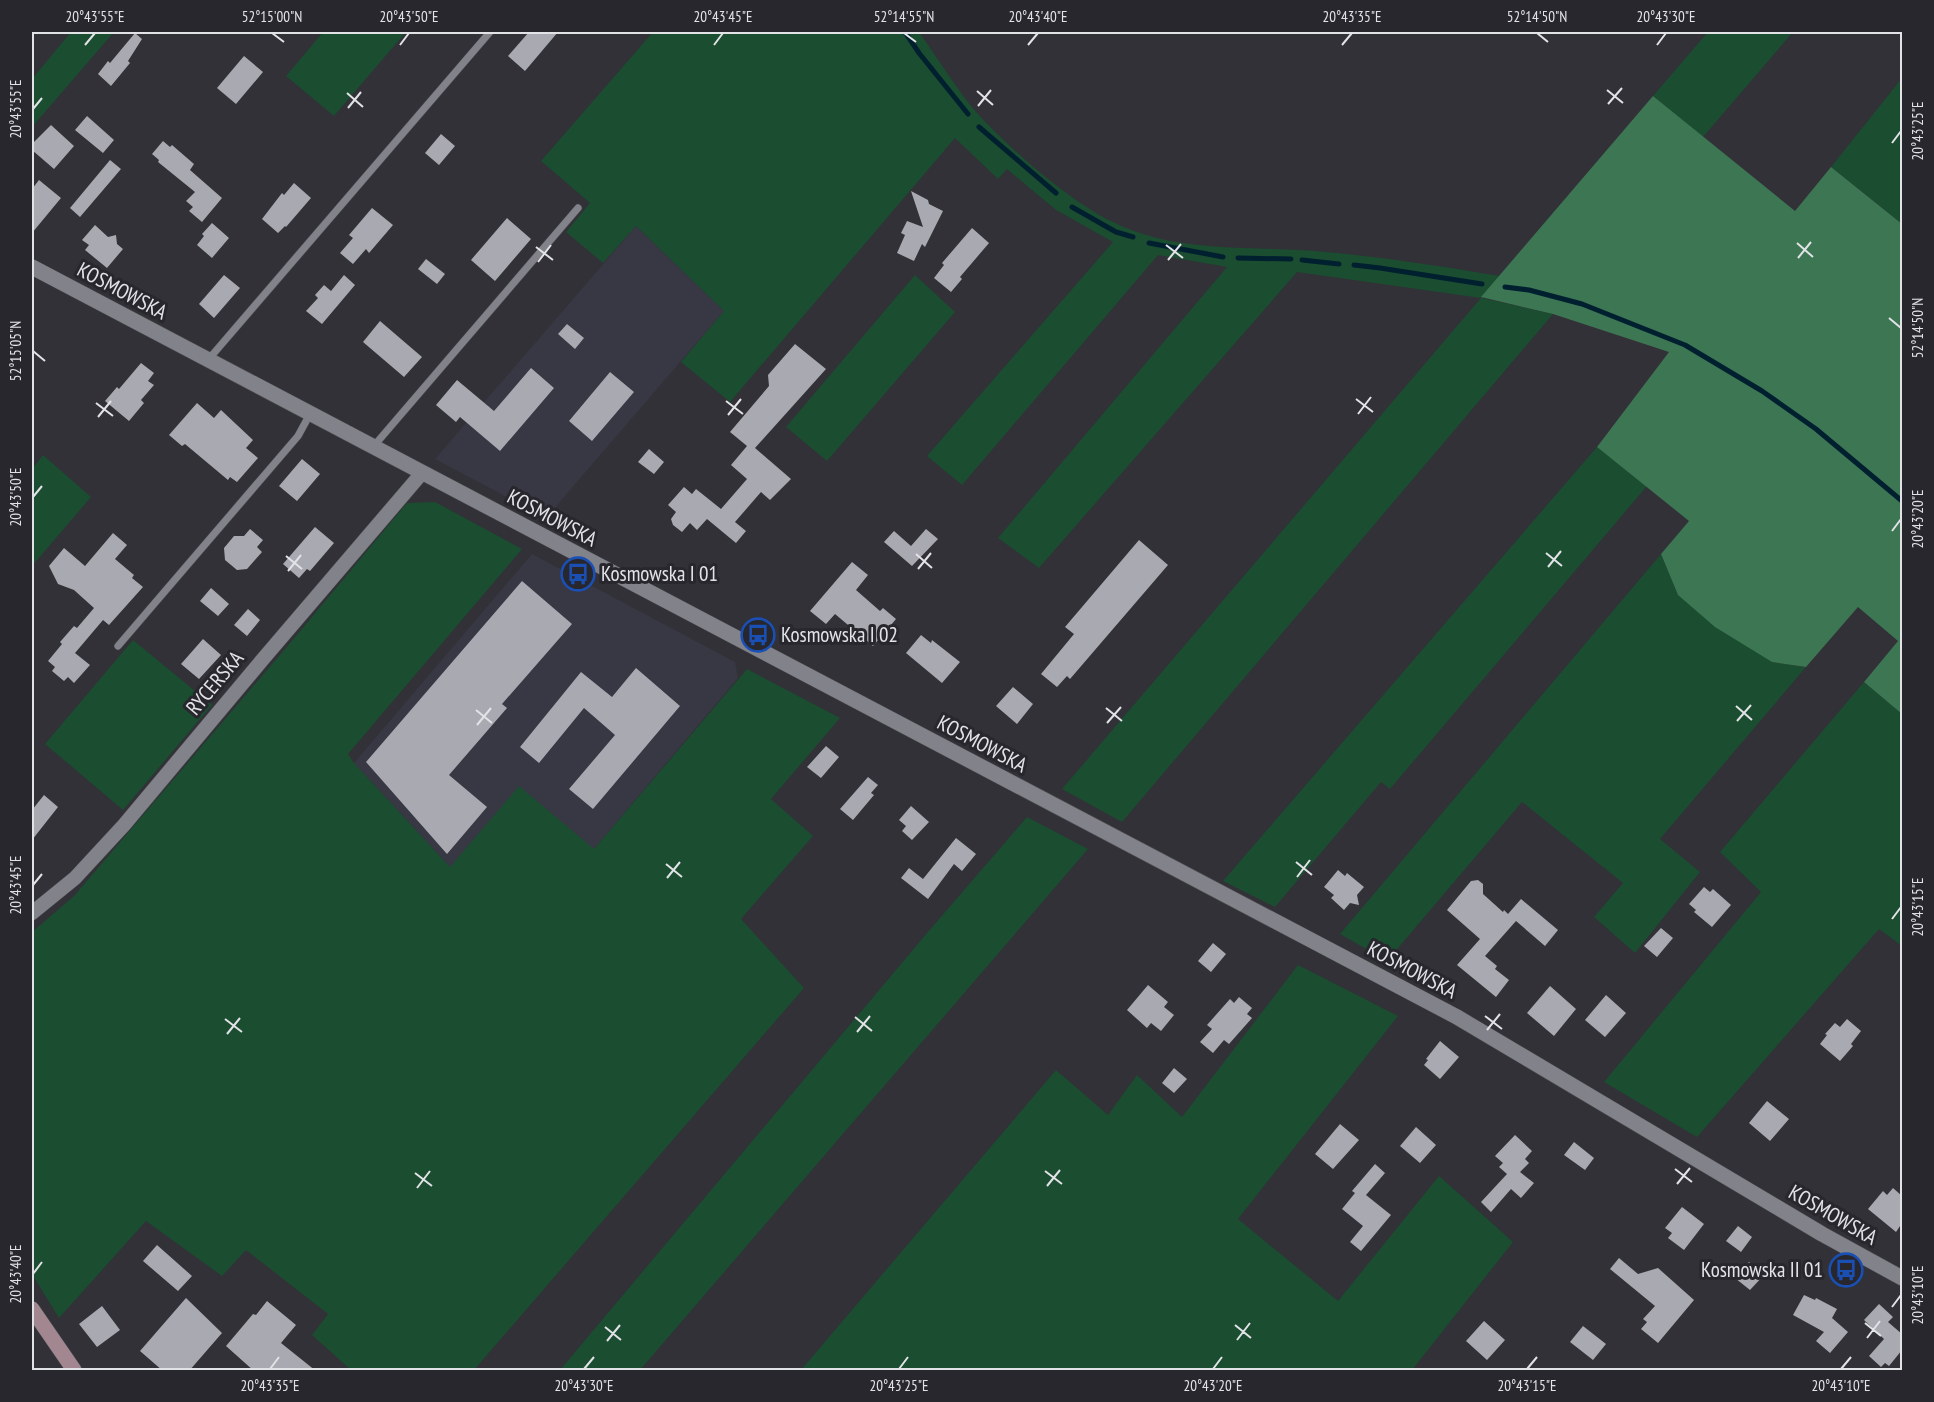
<svg xmlns="http://www.w3.org/2000/svg" width="1934" height="1402" viewBox="0 0 1934 1402" font-family="'PT Sans Narrow',sans-serif">
<style>
.built{fill:#383844}
.green{fill:#1b4d30}
.forest{fill:#3d7653}
.lines{fill:none;stroke-linecap:round;stroke-linejoin:round}
.stream{stroke:#002030;stroke-width:5}
.building{fill:#a9a9b1}
.service-casing{stroke:#4d4e52;stroke-width:8}
.minor-casing{stroke:#4d4e52;stroke-width:15}
.tertiary-casing{stroke:#4d4e52;stroke-width:16}
.secondary-casing{stroke:#4d4e52;stroke-width:16}
.service{stroke:#82828a;stroke-width:7}
.minor{stroke:#82828a;stroke-width:14}
.tertiary{stroke:#82828a;stroke-width:15}
.secondary{stroke:#a28791;stroke-width:15}
.ticks{fill:none;stroke:#e2e3e7;stroke-width:2}
.labels{text-anchor:middle;stroke-width:6;stroke-linejoin:round;paint-order:stroke}
.street-label{font-size:21px;fill:#e2e3e7;stroke:#27272d}
.poi-label{font-size:21px;fill:#e2e3e7;stroke:#27272d;text-anchor:start}
.neatline{fill:none;stroke:#e2e3e7;stroke-width:2}
.ticks-label{font-size:15px;text-anchor:middle;fill:#e2e3e7}
</style>
<rect width="100%" height="100%" fill="#313137"/>
<path class="built" d="M636,226L724,311L546,518L435,459Z
M532,554L735,662L738,678L594,849L450,867L354,763Z"/>
<path class="green" d="M71,32H114L32,127V79Z
M323,32H406L334,116L286,76Z
M653,32H919C937,57 957,90 977,113C1010,149 1071,203 1115,223C1177,253 1248,246 1315,251C1377,256 1439,266 1500,276L1482,298L1553,314L1122,822L1062,789L1481,298L1297,272L1039,568L998,538L1227,267L1158,255L962,485L927,456L1113,242L1056,210L1007,169L998,179L955,138L730,402L681,362L724,311L636,226L603,263L566,232L590,203L541,161Z
M1708,32H1793L1703,137L1653,96Z
M1902,78V224L1831,167Z
M915,275L955,312L827,461L786,427Z
M1597,447L1647,486L1390,789L1381,782L1275,907L1223,881Z
M43,455L91,497L32,566V469Z
M435,502L522,549L348,754L354,763L450,867L519,786L594,849L747,669L840,718L771,799L813,836L741,919L804,988L474,1370H351L312,1335L328,1314L246,1250L222,1276L146,1221L59,1318L32,1274V932L74,896L296,636L407,503Z
M1661,554L1678,595L1772,662L1806,667L1660,839L1700,872L1635,953L1594,917L1623,883L1522,802L1387,961L1340,934Z
M133,640L212,705L123,810L45,744Z
M1864,682L1902,714V946L1879,929L1697,1137L1604,1082L1761,892L1720,852Z
M1027,817L1088,849L640,1370H560L927,933Z
M1298,965L1398,1016L1238,1219L1338,1301L1439,1176L1513,1242L1412,1370H801L1056,1070L1108,1115L1137,1075L1182,1117Z"/>
<path class="forest" d="M1653,96L1795,211L1831,167L1902,224V714L1864,682L1898,641L1858,607L1806,667L1772,662L1715,627L1678,595L1661,554L1689,521L1597,447L1669,352L1553,314L1481,297Z"/>
<g class="lines">
<path class="stream" d="M905,32L919,53L968,114
M979,127L1056,193
M1072,207L1116,232L1133,237
M1149,243L1223,257
M1238,258L1291,259
M1302,260L1339,264
M1354,265L1380,268L1482,284
M1505,287L1529,290L1582,304L1685,345L1762,391L1816,429L1902,501"/>
</g>
<path class="building" d="M529,32H558L525,71L508,56Z
M135,33L142,39L128,61L130,63L111,86L98,74L108,61L110,63Z
M244,56L263,72L236,104L217,88Z
M87,116L114,140L103,153L75,130Z
M51,125L74,146L54,169L32,150V144Z
M441,134L455,146L439,165L425,153Z
M163,141L170,147L172,145L194,164L190,170L222,198L202,222L189,211L193,207L186,201L195,192L158,162L159,160L152,154Z
M110,160L121,169L80,217L70,208Z
M39,180L61,198L32,233V189Z
M294,183L311,198L286,227L285,226L278,233L262,219L282,193L284,195Z
M911,191L928,200L929,204L943,211L925,247L922,244L914,261L897,253L905,235L901,233L907,221L923,227Z
M372,208L393,225L369,253L366,249L353,264L340,253L353,238L349,235Z
M507,218L531,239L495,281L471,260Z
M212,223L229,238L212,258L197,245L204,236L202,234Z
M95,225L108,237L116,235L117,244L123,249L107,268L85,250L89,245L82,240Z
M972,228L989,243L960,277L962,279L951,292L934,278L944,265L942,263Z
M426,259L445,274L437,284L418,269Z
M224,275L240,288L214,318L199,304Z
M344,275L355,285L322,324L306,311L318,298L315,295L324,285L331,291Z
M380,321L422,357L404,377L363,342Z
M567,324L584,338L575,349L558,334Z
M795,344L826,369L755,448L791,479L770,500L761,492L735,522L746,531L736,543L707,519L697,530L690,523L682,532L673,525L671,519L676,512L668,505L684,487L692,494L696,489L721,509L747,479L731,465L747,446L730,432L769,386L768,375Z
M141,363L154,373L148,381L154,385L141,400L144,403L129,421L105,401L117,387L119,389Z
M531,368L554,388L500,451L460,417L456,422L436,405L457,380L494,411Z
M610,372L634,392L592,441L569,421Z
M197,403L214,418L221,410L253,440L246,448L258,458L237,482L230,477L228,480L185,444L182,446L169,435Z
M649,449L664,462L654,474L638,462Z
M302,459L320,474L297,501L279,486Z
M315,527L334,543L310,571L307,569L299,578L283,564Z
M250,529L263,540L257,547L262,552L247,569L237,570L225,560L224,548L234,536H244Z
M926,529L938,539L912,566L884,542L894,531L911,546Z
M113,533L127,545L115,559L134,575L132,578L143,587L109,625L103,620L75,653L90,665L74,683L68,677L64,681L52,671L55,667L48,661L62,644L60,642L74,626L77,628L94,608L74,590L58,584L49,566L64,548L85,566Z
M1139,540L1168,565L1070,679L1067,676L1057,687L1041,674L1074,634L1065,627Z
M852,562L868,575L856,590L880,611L883,608L896,619L886,631L895,638L879,639L873,646L835,614L826,624L810,611Z
M522,581L572,624L502,704L507,708L449,775L487,807L447,854L366,762Z
M211,588L229,604L218,616L200,601Z
M248,609L260,620L247,636L234,625Z
M921,635L931,643L932,640L960,662L942,683L906,653Z
M203,639L221,655L199,679L181,664Z
M636,668L680,706L593,809L569,789L615,735L584,708L539,763L520,747L581,672L612,697Z
M1013,687L1033,704L1017,724L996,706Z
M826,746L839,757L821,778L807,767Z
M868,777L878,785L871,793L874,795L853,820L840,809Z
M44,795L58,807L32,840V810Z
M911,806L929,822L912,840L902,831L906,826L899,820Z
M956,838L976,854L962,871L954,864L928,899L901,878L909,868L923,879Z
M1338,870L1345,876L1347,873L1364,887L1357,895L1359,905L1350,903L1344,910L1331,898L1334,895L1324,887Z
M1478,880L1483,884V894L1503,912L1504,910L1508,914L1521,899L1558,930L1545,946L1516,921L1485,956L1497,966L1495,969L1509,980L1496,997L1457,965L1480,939L1447,910L1471,881Z
M1704,887L1710,892L1713,889L1731,905L1712,927L1694,912L1696,910L1689,904Z
M1661,928L1673,938L1657,957L1644,946Z
M1213,943L1226,954L1211,972L1198,961Z
M1148,985L1168,1002L1164,1007L1174,1015L1161,1031L1151,1023L1147,1028L1127,1010Z
M1550,986L1576,1009L1554,1036L1527,1013Z
M1606,995L1626,1013L1605,1037L1585,1020Z
M1239,997L1252,1008L1247,1014L1252,1018L1229,1044L1224,1040L1213,1053L1200,1042L1212,1029L1207,1025L1230,999L1234,1003Z
M1847,1019L1861,1031L1851,1044L1853,1046L1840,1061L1820,1044L1827,1035L1825,1034L1835,1023L1840,1027Z
M1440,1041L1459,1057L1440,1079L1424,1065L1428,1060L1426,1059Z
M1174,1068L1187,1079L1174,1093L1162,1083Z
M1767,1101L1789,1119L1770,1141L1749,1123Z
M1340,1124L1359,1140L1333,1169L1315,1154Z
M1416,1127L1436,1145L1420,1163L1400,1146Z
M1515,1135L1532,1151L1525,1159L1529,1163L1520,1172L1534,1183L1521,1198L1511,1189L1491,1212L1481,1202L1507,1174L1499,1167L1503,1163L1495,1156Z
M1574,1142L1594,1158L1585,1170L1564,1155Z
M1375,1164L1385,1173L1366,1195L1391,1215L1361,1251L1350,1242L1363,1226L1342,1209L1355,1193L1352,1191Z
M1893,1188L1902,1196V1223L1896,1232L1868,1209L1883,1191L1887,1195Z
M1682,1207L1704,1224L1684,1250L1668,1238L1672,1233L1665,1228Z
M1738,1226L1752,1237L1741,1252L1726,1241Z
M157,1245L192,1276L178,1291L143,1261Z
M1619,1258L1638,1274L1658,1268L1694,1300L1658,1343L1641,1329L1647,1322L1643,1319L1655,1306L1610,1269Z
M1749,1262L1764,1275L1750,1290L1735,1278Z
M1804,1295L1815,1300L1816,1298L1837,1309L1832,1318L1848,1332L1830,1353L1816,1341L1824,1332L1793,1315Z
M186,1298L222,1333L189,1371H163L140,1351Z
M267,1301L296,1325L281,1343L316,1371H254L226,1346L253,1314L256,1315Z
M1879,1304L1893,1317L1888,1322L1902,1334V1350L1889,1366L1885,1363L1881,1367L1869,1356L1884,1339L1864,1320Z
M102,1306L120,1330L97,1347L79,1324Z
M1484,1321L1505,1340L1487,1360L1466,1341Z
M1583,1326L1606,1344L1593,1360L1570,1342Z"/>
<g class="lines">
<g class="service-casing">
<path id="service" d="M208,360L490,32
M373,447L578,208
M118,646L298,436L310,414"/>
</g>
<g class="minor-casing">
<path id="minor" d="M32,913L75,878L124,825L263,659L422,473"/>
</g>
<g class="tertiary-casing">
<path id="tertiary" d="M32,267L1457,1017L1822,1234L1902,1278"/>
</g>
<g class="secondary-casing">
<path id="secondary" d="M32,1309L74,1370"/>
</g>
<use href="#service" class="service"/>
<use href="#minor" class="minor"/>
<use href="#tertiary" class="tertiary"/>
<use href="#secondary" class="secondary"/>
</g>
<path class="ticks" d="M272,33L284,42M904,33L916,42M1537,33L1548,42M85,45L95,33M400,45L409,33M714,45L723,33M1028,45L1038,33M1342,45L1352,33M1657,45L1666,33M1607,90L1623,103M977,91L993,105M347,93L363,107M1608,104L1622,88M978,106L991,90M348,108L361,92M33,109L42,98M1892,143L1901,131M1797,243L1813,257M1166,245L1183,258M536,247L553,260M1798,258L1811,242M1168,260L1181,244M538,262L551,245M1889,318L1901,328M33,351L45,361M1356,399L1373,412M726,401L743,414M96,403L113,416M1358,414L1371,397M728,415L741,399M98,417L111,401M33,497L42,486M1892,531L1901,519M1546,553L1562,566M916,554L932,568M286,556L302,569M1548,567L1561,551M918,569L931,553M288,571L301,555M1736,706L1752,720M1106,708L1122,721M476,710L492,723M1737,721L1751,705M1107,723L1121,707M477,725L491,708M1296,862L1312,875M666,864L682,877M1297,877L1310,860M667,878L680,862M33,885L42,874M1892,919L1901,907M1485,1016L1502,1029M855,1017L872,1031M225,1019L242,1032M1487,1030L1500,1014M857,1032L870,1016M227,1034L240,1018M1675,1169L1692,1182M1045,1171L1062,1184M415,1173L432,1186M1677,1184L1690,1168M1047,1186L1060,1170M417,1188L430,1171M33,1274L42,1262M1892,1307L1901,1295M1865,1323L1881,1336M1235,1325L1251,1338M605,1327L621,1340M1867,1338L1880,1321M1237,1340L1250,1323M607,1341L620,1325M270,1369L279,1357M584,1369L594,1357M899,1369L908,1357M1213,1369L1222,1357M1527,1369L1537,1357M1841,1369L1851,1357"/>
<defs>
<g id="bus-ring" transform="scale(1.725)"><circle r="9.5" fill="#27272d" stroke="#1a4fb4" stroke-width="1.5"/><path d="M-5-6H5V4H4V6H2V4H-2V6H-4V4H-5ZM-3.5-4V0h7V-4ZM-3.5 1.2v1.5H-2V1.2ZM2 1.2v1.5H3.5V1.2Z" fill="#1a4fb4"/></g>
</defs>
<g fill-rule="evenodd">
<use href="#bus-ring" x="578" y="574"/>
<use href="#bus-ring" x="758" y="635"/>
<use href="#bus-ring" x="1846" y="1270"/>
</g>
<g class="labels">
<g class="street-label">
<text transform="translate(122 291) rotate(28)" y="7">KOSMOWSKA</text>
<text transform="translate(552 518) rotate(28)" y="7">KOSMOWSKA</text>
<text transform="translate(215 683) rotate(-50)" y="7">RYCERSKA</text>
<text transform="translate(982 744) rotate(28)" y="7">KOSMOWSKA</text>
<text transform="translate(1412 970) rotate(28)" y="7">KOSMOWSKA</text>
<text transform="translate(1833 1215) rotate(30)" y="7">KOSMOWSKA</text>
</g>
<g class="poi-label">
<text x="601" y="581">Kosmowska I 01</text>
<text x="781" y="642">Kosmowska I 02</text>
<text x="1823" y="1277" text-anchor="end">Kosmowska II 01</text>
</g>
</g>
<rect width="1934" height="1402" fill="none" stroke="#27272d" stroke-width="66"/>
<rect x="33" y="33" width="1868" height="1336" class="neatline"/>
<g class="ticks-label">
<text x="95" y="22">20°43'55"E</text>
<text x="272" y="22">52°15'00"N</text>
<text x="409" y="22">20°43'50"E</text>
<text x="723" y="22">20°43'45"E</text>
<text x="904" y="22">52°14'55"N</text>
<text x="1038" y="22">20°43'40"E</text>
<text x="1352" y="22">20°43'35"E</text>
<text x="1537" y="22">52°14'50"N</text>
<text x="1666" y="22">20°43'30"E</text>
<text transform="translate(16 109) rotate(-90)" y="5">20°43'55"E</text>
<text transform="translate(1918 131) rotate(-90)" y="5">20°43'25"E</text>
<text transform="translate(1918 328) rotate(-90)" y="5">52°14'50"N</text>
<text transform="translate(16 351) rotate(-90)" y="5">52°15'05"N</text>
<text transform="translate(16 497) rotate(-90)" y="5">20°43'50"E</text>
<text transform="translate(1918 519) rotate(-90)" y="5">20°43'20"E</text>
<text transform="translate(16 885) rotate(-90)" y="5">20°43'45"E</text>
<text transform="translate(1918 907) rotate(-90)" y="5">20°43'15"E</text>
<text transform="translate(16 1274) rotate(-90)" y="5">20°43'40"E</text>
<text transform="translate(1918 1295) rotate(-90)" y="5">20°43'10"E</text>
<text x="270" y="1391">20°43'35"E</text>
<text x="584" y="1391">20°43'30"E</text>
<text x="899" y="1391">20°43'25"E</text>
<text x="1213" y="1391">20°43'20"E</text>
<text x="1527" y="1391">20°43'15"E</text>
<text x="1841" y="1391">20°43'10"E</text>
</g>
</svg>
